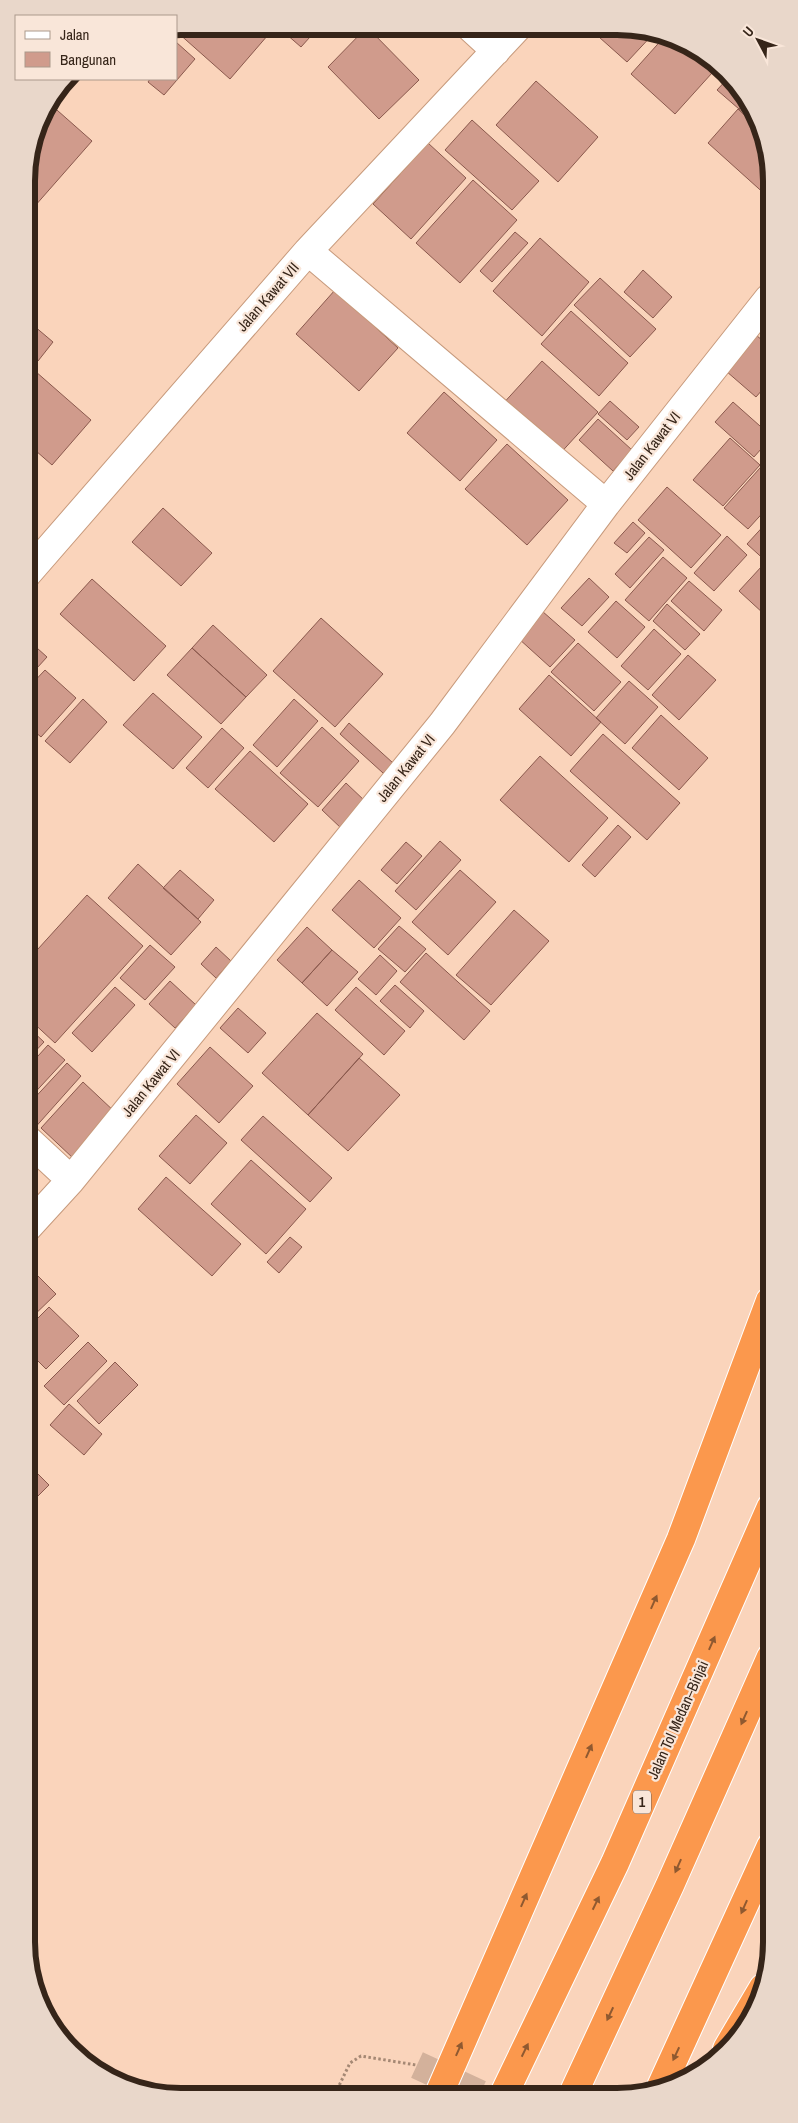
<svg xmlns="http://www.w3.org/2000/svg" width="798" height="2123" viewBox="0 0 798 2123" font-family="'Archivo Narrow',sans-serif">
<style>
.building{fill:#d09b8c;stroke:#8a594d}
.lines{fill:none;stroke-linecap:round;stroke-linejoin:round}
.minor-tunnel{stroke:#d3b19b;stroke-width:28;stroke-dasharray:28 14;stroke-linecap:butt}
.minor-casing{stroke:#c79a7c;stroke-width:30}
.highway-casing{stroke:#fff;stroke-width:30}
.path{stroke:#a58874;stroke-width:3;stroke-dasharray:2.5 2.5;stroke-linecap:butt}
.minor{stroke:#fff;stroke-width:28}
.highway{stroke:#fb984d;stroke-width:28}
.oneway{fill:#8f5930}
.labels{text-anchor:middle;stroke-width:4.5;stroke-linejoin:round;paint-order:stroke}
.shield{fill:#f9e6d9;stroke:#705f53;stroke-width:1}
.shield-label{font-size:14px;font-weight:bold;fill:#362519}
.street-label{font-size:15px;fill:#362519;stroke:#f9e6d9}
.rim{fill:none;stroke:#362519;stroke-width:6}
</style>
<rect width="100%" height="100%" fill="#fad4bb"/>
<path class="building" d="M182,26L258,27L268,35L230,79L177,32Z
M278,27H319L301,47Z
M367,27L419,80L379,119L328,67Z
M590,29H648L655,32L627,62Z
M665,36L674,39L712,73L675,114L631,74Z
M674,39L687,44L684,48Z
M176,42L195,59L164,95L148,82L150,79H176Z
M730,76L748,99L739,109L717,90Z
M536,81L598,137L558,182L496,125Z
M748,99L751,104L760,126L739,109Z
M49,103L92,141L27,215V170L42,112Z
M738,109L761,131L769,150L768,197L708,143Z
M472,120L539,181L512,210L445,150Z
M428,143L466,178L411,239L373,204Z
M473,180L517,220L460,283L416,243Z
M515,232L528,243L492,282L480,271Z
M540,238L589,282L542,336L493,291Z
M643,270L672,297L653,318L624,292Z
M600,278L656,329L630,357L574,305Z
M335,290L398,348L359,391L296,334Z
M571,311L628,363L599,396L541,344Z
M27,320L53,342L38,361L27,352Z
M756,335L769,346V382L756,397L726,371Z
M542,361L598,412L556,458L500,407Z
M27,364L91,420L52,465L27,443Z
M444,392L497,440L460,481L407,433Z
M610,401L639,427L627,440L598,414Z
M733,402L769,434V440L754,457L715,422Z
M598,419L632,450L613,471L579,440Z
M730,438L760,465L723,506L693,480Z
M507,444L568,500L527,545L465,489Z
M769,458V506L748,529L724,508Z
M667,487L721,535L691,568L638,520Z
M163,508L212,553L181,586L132,542Z
M769,520V564L747,544Z
M633,522L645,533L627,553L614,543Z
M727,536L747,555L714,591L694,573Z
M649,537L664,550L630,588L615,574Z
M663,557L687,578L649,621L625,600Z
M762,566L769,573V608L764,614L739,591Z
M589,578L609,597L582,626L561,608Z
M92,579L166,646L134,681L60,614Z
M689,581L722,610L704,631L671,601Z
M616,601L645,627L617,658L588,632Z
M667,604L700,634L685,650L653,621Z
M542,611L575,640L550,667L518,638Z
M321,618L383,674L335,727L273,671Z
M213,625L267,675L246,697L192,648Z
M654,629L681,654L648,690L621,666Z
M27,639L47,657L27,679Z
M578,643L621,682L594,711L551,672Z
M192,648L246,697L221,724L167,675Z
M688,655L716,680L679,720L652,695Z
M45,670L76,698L41,737L27,725V689Z
M549,675L601,722L571,756L519,709Z
M629,681L658,707L625,744L596,718Z
M153,693L202,737L173,769L123,725Z
M83,699L107,722L70,763L45,741Z
M294,699L318,721L277,767L253,745Z
M661,715L708,758L679,790L632,748Z
M349,723L393,763L383,773L340,734Z
M322,727L359,761L318,807L280,773Z
M222,728L244,748L208,788L186,768Z
M603,734L680,803L647,840L570,771Z
M250,751L308,804L274,842L215,789Z
M540,756L608,818L569,862L500,800Z
M346,783L366,802L342,829L322,810Z
M618,825L631,837L595,877L582,865Z
M440,841L461,860L416,910L395,891Z
M406,842L422,856L397,884L381,870Z
M138,864L201,922L171,955L108,898Z
M180,870L214,900L198,919L163,888Z
M460,870L496,902L448,955L412,922Z
M359,880L401,918L374,948L332,910Z
M87,895L143,946L55,1043L28,1018V960Z
M514,910L549,941L491,1005L456,975Z
M399,926L426,949L405,972L378,949Z
M307,927L332,950L302,983L277,960Z
M150,945L175,967L145,1000L120,978Z
M216,947L231,961L216,978L201,964Z
M332,950L358,972L327,1006L302,983Z
M426,953L490,1011L464,1040L400,982Z
M380,955L397,971L376,995L358,979Z
M170,981L196,1005L175,1028L149,1004Z
M395,985L424,1011L410,1028L380,1001Z
M115,987L135,1005L92,1052L72,1033Z
M356,987L405,1031L384,1055L335,1010Z
M238,1008L266,1033L248,1053L220,1028Z
M317,1013L363,1054L308,1115L262,1073Z
M28,1027L44,1042L28,1059Z
M48,1045L65,1060L28,1100V1067Z
M210,1047L253,1086L219,1123L177,1084Z
M359,1058L400,1095L348,1151L308,1115Z
M67,1063L81,1076L32,1131L28,1127V1105Z
M83,1082L116,1113L74,1159L41,1128Z
M196,1115L227,1143L190,1184L159,1156Z
M263,1116L332,1178L310,1202L241,1140Z
M251,1160L306,1209L266,1254L211,1204Z
M166,1177L241,1244L212,1276L138,1209Z
M290,1237L302,1247L279,1273L267,1262Z
M37,1275L56,1294L28,1321V1284Z
M49,1307L79,1336L46,1369L28,1351V1328Z
M88,1342L107,1361L64,1405L44,1386Z
M115,1362L138,1385L99,1424L77,1401Z
M69,1404L102,1434L84,1455L50,1425Z
M29,1465L49,1485L29,1505Z"/>
<g class="lines">
<path class="minor-tunnel" d="M417,2065L480,2094"/>
<g class="minor-casing">
<path id="minor" d="M471,28L496,51
M308,251L606,504
M27,574L308,251L517,28
M28,1140L71,1180
M28,1227L71,1180L442,724L606,504L769,298"/>
</g>
<g class="highway-casing">
<path id="highway" d="M727,2049L763,1988
M660,2089L771,1846
M439,2094L681,1539L770,1301
M504,2094L615,1863L771,1507
M573,2094L670,1885L771,1657"/>
</g>
<path class="path" d="M335,2094L350,2063L361,2056L416,2065"/>
<use href="#minor" class="minor"/>
<use href="#highway" class="highway"/>
</g>
<defs><path id="oneway-solid" d="M-6-.8H1V-3.2L6.5 0L1 3.2V.8H-6Z" transform="scale(1.25)"/></defs>
<g class="oneway">
<use href="#oneway-solid" transform="translate(654 1602) rotate(-66)"/>
<use href="#oneway-solid" transform="translate(712 1643) rotate(-66)"/>
<use href="#oneway-solid" transform="translate(744 1718) rotate(114)"/>
<use href="#oneway-solid" transform="translate(589 1751) rotate(-66)"/>
<use href="#oneway-solid" transform="translate(678 1866) rotate(114)"/>
<use href="#oneway-solid" transform="translate(524 1900) rotate(-66)"/>
<use href="#oneway-solid" transform="translate(596 1903) rotate(-64)"/>
<use href="#oneway-solid" transform="translate(744 1907) rotate(114)"/>
<use href="#oneway-solid" transform="translate(610 2014) rotate(115)"/>
<use href="#oneway-solid" transform="translate(459 2049) rotate(-66)"/>
<use href="#oneway-solid" transform="translate(525 2050) rotate(-64)"/>
<use href="#oneway-solid" transform="translate(676 2054) rotate(115)"/>
</g>
<g class="labels">
<rect class="shield" x="633" y="1790.5" width="18" height="23" rx="4"/>
<g class="shield-label">
<text x="642" y="1807">1</text>
</g>
<g class="street-label">
<text transform="translate(268 297) rotate(-49)" y="5">Jalan Kawat VII</text>
<text transform="translate(652 446) rotate(-52)" y="5">Jalan Kawat VI</text>
<text transform="translate(406 768) rotate(-51)" y="5">Jalan Kawat VI</text>
<text transform="translate(151 1083) rotate(-51)" y="5">Jalan Kawat VI</text>
<text transform="translate(678 1720) rotate(-66)" y="5">Jalan Tol Medan–Binjai</text>
</g>
</g>
<path d="M0 0H798V2123H0ZM181 35H617A146 146 0 0 1 763 181V1942A146 146 0 0 1 617 2088H181A146 146 0 0 1 35 1942V181A146 146 0 0 1 181 35Z" fill="#e9d7ca" fill-rule="evenodd"/>
<path class="rim" d="M181 35H617A146 146 0 0 1 763 181V1942A146 146 0 0 1 617 2088H181A146 146 0 0 1 35 1942V181A146 146 0 0 1 181 35Z"/>
<rect x="15" y="15" width="162" height="65" fill="#f9e6d9" stroke="#ab998c"/>
<rect x="25" y="31" width="25" height="8" fill="#ffffff" stroke="#ab998c"/>
<text x="60" y="40" font-size="15" fill="#362519">Jalan</text>
<rect x="25" y="52" width="25" height="15" fill="#d09b8c" stroke="#ab998c"/>
<text x="60" y="65" font-size="15" fill="#362519">Bangunan</text>
<g transform="translate(758 40) rotate(311)" stroke="#f9e6d9" stroke-width="4" paint-order="stroke">
<path d="M0-4L9 19L0 12L-9 19Z" fill="#362519"/>
<text y="-8" font-size="14" font-weight="bold" text-anchor="middle" fill="#362519">U</text>
</g>
</svg>
